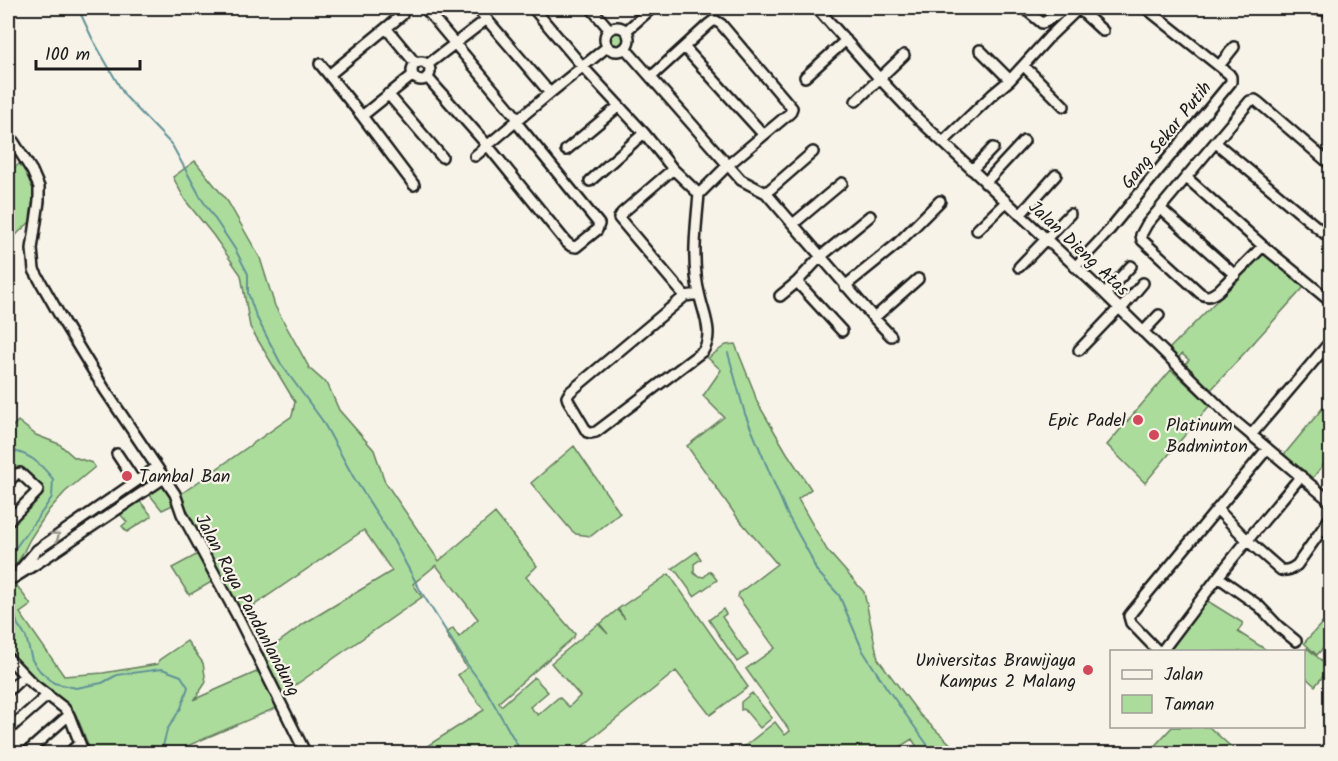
<svg xmlns="http://www.w3.org/2000/svg" width="1338" height="761" viewBox="0 0 1338 761" font-family="Kalam,sans-serif">
<style>
.green{fill:#acdc9c;stroke:#647c5c;stroke-width:1.5}
.lines{fill:none;stroke-linecap:round;stroke-linejoin:round}
.stream{stroke:#619296;stroke-width:2}
.minor-casing{stroke:#1c1c1c;stroke-width:14}
.minor{stroke:#f7f3e8;stroke-width:9}
.oneway{stroke:#94928c}
.poi-dot{fill:#d1495b;stroke:#f7f3e8;stroke-width:2}
.labels{text-anchor:middle;stroke-width:4.5;stroke-linejoin:round;paint-order:stroke}
.street-label{font-size:18px;fill:#1c1c1c;stroke:#f7f3e8}
.poi-label{font-size:18px;fill:#1c1c1c;stroke:#f7f3e8;text-anchor:end}
</style>
<rect width="100%" height="100%" fill="#f7f3e8"/>
<filter id="ink" filterUnits="userSpaceOnUse"><feTurbulence type="fractalNoise" baseFrequency=".0167" numOctaves="2"/><feDisplacementMap in="SourceGraphic" scale="12" xChannelSelector="R" yChannelSelector="G"/><feConvolveMatrix kernelMatrix="1 2 1 2 8 2 1 2 1" color-interpolation-filters="sRGB"/></filter>
<g filter="url(#ink)">
<path class="green" d="M608 38a9 9 0 1 1 18 0a9 9 0 1 1-18 0Z
M195,161L228,202L260,258L275,306L310,369L328,385L339,410L374,450L385,482L439,561L495,513L537,566L526,577L575,634L574,637L499,702L501,706L534,677L548,692L530,707L538,715L559,697L569,707L580,696L551,663L598,624L608,634L600,624L617,610L625,619L618,609L669,574L748,687L710,715L676,671L574,753H416L484,710L458,675L467,668L446,634L453,628L459,637L478,619L436,565L413,584L422,597L281,695L260,656L305,623L392,571L364,530L240,615L192,524L181,494L292,416L295,402L250,327L241,275L213,235L185,200L173,177Z
M20,163L32,179L34,192L30,222L19,232L8,244V174Z
M1264,253L1305,286L1210,391L1184,365L1189,360L1182,354L1177,359L1168,350Z
M735,344L753,389L757,402L787,453L811,489L798,499L827,550L864,592L878,659L920,715L960,753H921L912,739L890,753H736L775,722L785,735L790,731L746,669L775,648L738,597L739,593L777,564L737,517L687,446L724,417L703,396L721,370L708,358L726,345Z
M1171,370L1210,405L1145,483L1107,445Z
M1330,399V456L1312,479L1283,456Z
M18,421L36,435L59,444L74,457L92,463L95,467L65,492L49,510L30,539L21,557L8,576V524L43,491L35,481L28,475L8,478V431Z
M574,446L620,513L591,536L576,534L571,530L531,483Z
M153,475L155,478L153,480L39,558L36,555Z
M161,486L167,488L175,504L162,510L149,494Z
M139,500L152,516L127,532L122,526L127,522L119,513Z
M696,552L701,559L694,564V573L698,576L704,577L710,571L717,580L694,596L676,571L672,569Z
M200,553L215,580L189,595L172,568Z
M15,583L31,605L20,613L64,676L103,673L158,664L159,660L187,641L203,663L206,682L195,699L261,670L278,707L171,753H91L82,729L76,715L36,685L8,654L11,650L8,645V585Z
M1206,600L1243,623L1238,632L1268,651L1165,652Z
M723,609L726,614L722,617L748,655L737,662L709,620Z
M1322,623L1330,631V640L1317,655L1304,643Z
M1307,648L1330,668L1315,686L1304,676V652Z
M752,693L772,718L760,728L744,709L741,710V702Z
M1172,727H1209L1238,753H1148Z"/>
<g class="lines">
<path class="stream" d="M78,8L92,38L125,96L172,145L201,198L235,249L248,274V293L256,316L281,364L322,420L354,478L390,534L420,590L467,664L486,690L519,748L520,754
M728,353L745,414L787,514L810,555L816,570L839,595L863,651L886,687L934,754
M8,449C31,455 38,461 53,479L52,497L44,509L8,558
M8,596L18,625L26,637L32,660L40,671L54,683L76,688L102,683L117,675L162,669L181,676L188,687L181,708L167,730L161,754"/>
<g class="minor-casing">
<path id="minor" d="M425,8L519,120
M477,8L550,93L607,47
M533,8L583,67L644,133L590,181
M591,8L609,29
M817,8L879,78L915,116L1105,294L1231,418L1330,501
M1024,8L1042,23L1045,22L1065,8
M1078,8L1103,31
M1311,8L1330,11
M605 39a12 12 0 1 1 24 0a12 12 0 1 1-24 0Z
M386,28L416,64
M626,31L652,8
M684,47L763,134
M625,48L741,180L766,193L874,318L891,336
M980,50L1010,80
M412 71a9 9 0 1 1 18 0a9 9 0 1 1-18 0Z
M320,64L362,116L414,185
M427,65L487,19
M1024,66L1064,106
M1219,66L1234,47
M329,75L402,15
M427,77L488,146L566,242L571,246L576,247L597,230L599,224L516,122
M651,77L709,24L713,21H716L721,24L792,108L790,113L728,165L699,194
M805,77L846,40
M388,94L442,157
M856,101L904,55
M362,116L413,75
M8,133L32,171L39,187V201L32,249L34,270L64,323L105,390L175,494L182,514L239,619L306,754
M644,133L673,169L699,194C696,228 691,264 700,297C704,315 714,334 703,351L596,432L591,433L587,432L568,400L567,397L570,392L685,296L699,294
M943,142L992,95L1010,80L1049,37L1079,8
M1216,143L1330,238
M566,150L619,106
M475,156L550,93
M673,169L622,213L619,218L685,296
M972,170L993,148
M1187,178L1263,246L1330,301
M985,183L1024,141
M766,193L813,152
M1161,209L1235,275
M1020,215L1056,175
M793,224L842,183
M977,230L1006,202
M1263,246L1218,291C1211,296 1208,298 1200,293L1142,240L1141,235L1147,224L1250,101L1255,100L1258,102L1330,164
M1019,267L1070,214
M1075,267L1106,234L1231,82V77L1229,74L1146,8
M797,282L842,331
M845,286L897,244L940,201
M1105,294L1131,266
M780,296L797,282L820,257L870,216
M1121,309L1143,283
M874,318L918,279
M1143,332L1159,315
M1079,350L1119,308
M1251,435L1330,342
M117,454L135,481
M8,482L16,474L20,473L38,490L37,492L8,521
M1217,509L1248,541L1281,570C1287,571 1292,569 1297,565L1330,518
M20,570L37,550L157,467
M1218,577L1162,651H1159L1156,649L1131,623L1129,616L1132,612L1267,449
M8,580L15,577L39,562L164,478
M1296,641L1279,627L1259,606L1218,577C1245,542 1273,510 1301,476
M8,658L33,684L64,708L69,715L84,754
M8,691L24,676
M8,730L48,695
M25,754L69,715
M68,754L80,743"/>
</g>
<use href="#minor" class="minor"/>
</g>
<defs><path id="oneway-chevron" d="M-2-3.5L2.5 0L-2 3.5" fill="none" stroke-width="1.6" stroke-linecap="round" stroke-linejoin="round" transform="scale(1.5)"/></defs>
<use class="oneway" href="#oneway-chevron" transform="translate(56 536) rotate(-35)"/>
</g>
<g class="poi-dot">
<circle cx="1138" cy="420" r="6"/>
<circle cx="1154" cy="435" r="6"/>
<circle cx="127" cy="476" r="6"/>
<circle cx="1088" cy="670" r="6"/>
</g>
<g class="labels">
<g class="street-label">
<text transform="translate(1166 135) rotate(-51)" y="6">Gang Sekar Putih</text>
<text transform="translate(1079 248) rotate(43)" y="6">Jalan Dieng Atas</text>
<text transform="translate(248 605) rotate(62)" y="6">Jalan Raya Pandanlandung</text>
</g>
<g class="poi-label">
<text x="1126" y="426">Epic Padel</text>
<text x="1166" y="431" text-anchor="start">Platinum<tspan x="1166" dy="21">Badminton</tspan></text>
<text x="139" y="482" text-anchor="start">Tambal Ban</text>
<text x="1076" y="666">Universitas Brawijaya<tspan x="1076" dy="21">Kampus 2 Malang</tspan></text>
</g>
</g>
<rect width="1338" height="761" fill="none" stroke="#f7f3e8" stroke-width="30"/>
<rect x="15" y="15" width="1308" height="731" fill="none" stroke="#1c1c1c" stroke-width="2" filter="url(#ink)"/>
<rect x="1110" y="650" width="195" height="78" fill="#f7f3e8" stroke="#9f9d96" stroke-width="1.5"/>
<rect x="1122" y="670" width="30" height="9" fill="#f7f3e8" stroke="#9f9d96" stroke-width="1.5"/>
<text x="1164" y="680" font-size="18" fill="#1c1c1c">Jalan</text>
<rect x="1122" y="695" width="30" height="18" fill="#acdc9c" stroke="#9f9d96" stroke-width="1.5"/>
<text x="1164" y="710" font-size="18" fill="#1c1c1c">Taman</text>
<path d="M36 60v9h104v-9" fill="none" stroke="#1c1c1c" stroke-width="3"/>
<text x="45" y="60" font-size="18" fill="#1c1c1c" stroke="#f7f3e8" stroke-width="4.5" paint-order="stroke">100 m</text>
</svg>
